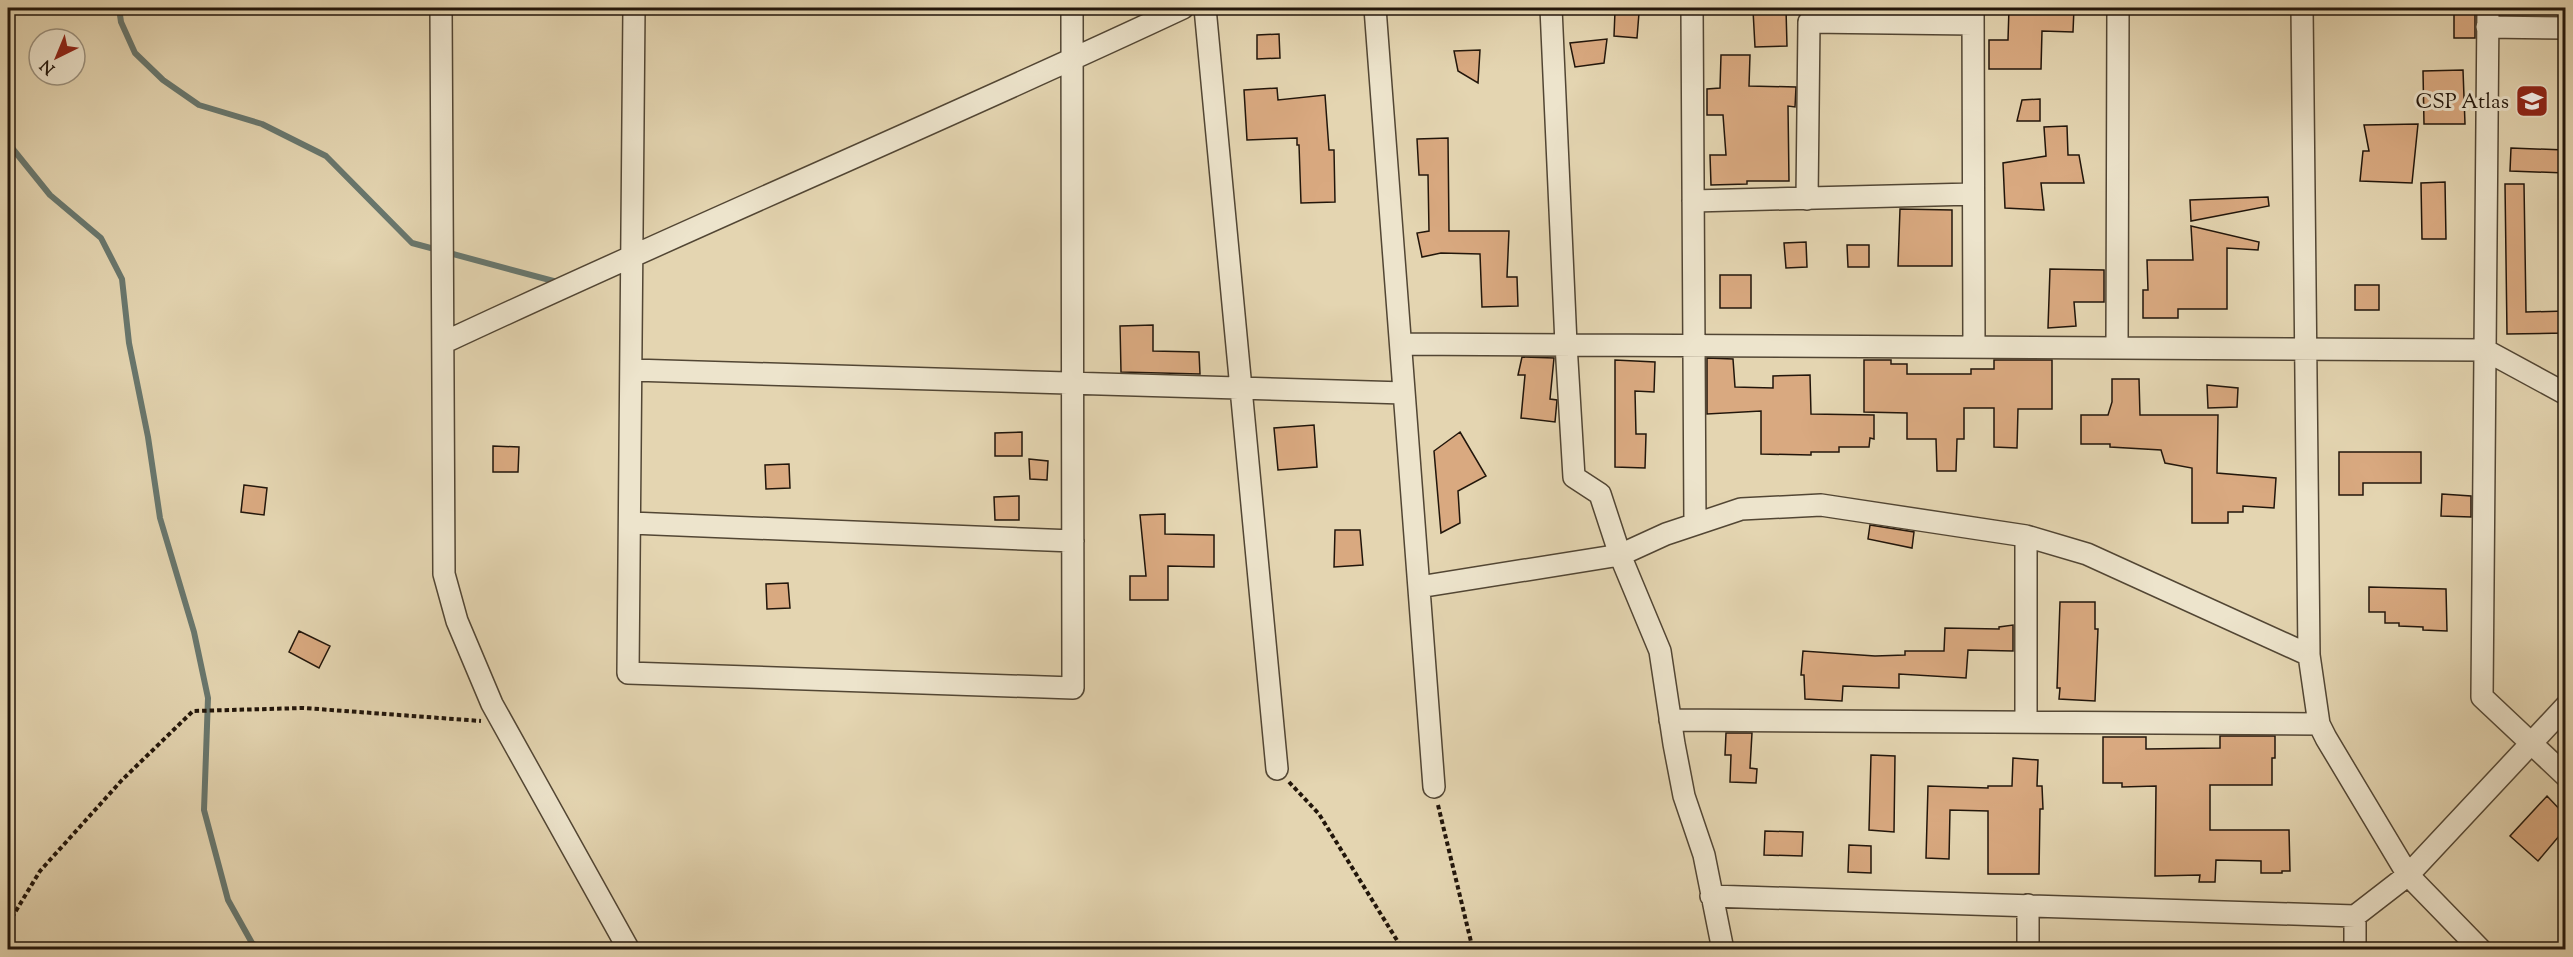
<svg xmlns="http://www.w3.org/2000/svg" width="2573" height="957" viewBox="0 0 2573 957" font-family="'Sorts Mill Goudy',serif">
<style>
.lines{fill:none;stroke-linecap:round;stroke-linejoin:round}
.stream{stroke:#68776e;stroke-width:6}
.building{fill:#d9a980;stroke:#22160b;stroke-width:1.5}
.street-casing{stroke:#524634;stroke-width:24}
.path{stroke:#22160b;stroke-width:4;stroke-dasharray:4.5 3;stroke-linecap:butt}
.street{stroke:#ede4cc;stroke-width:21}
.labels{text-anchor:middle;stroke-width:6;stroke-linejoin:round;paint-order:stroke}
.poi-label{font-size:21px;fill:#22160b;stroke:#ede4cc;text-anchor:end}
</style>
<rect width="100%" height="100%" fill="#e4d5b1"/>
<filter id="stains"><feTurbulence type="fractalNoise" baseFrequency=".00333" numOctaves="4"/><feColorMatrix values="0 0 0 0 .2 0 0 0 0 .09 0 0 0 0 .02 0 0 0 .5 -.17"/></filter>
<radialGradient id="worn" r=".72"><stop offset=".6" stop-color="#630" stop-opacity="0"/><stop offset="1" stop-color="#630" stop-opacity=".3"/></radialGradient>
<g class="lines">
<path class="stream" d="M119,8L121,22L135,53L163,80L199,105L262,124L326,156L412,243L561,283
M8,143L50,195L101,238L122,279L129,343L148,437L160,518L194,632L208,698L204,810L228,900L252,943L262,950"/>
</g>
<path class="building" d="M2009,8H2074L2073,32L2042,31L2041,69H1989V40H2008Z
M1786,9L1787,46L1755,47L1753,10Z
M1615,11L1639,13L1637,38L1614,36Z
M2454,12H2475V38H2454Z
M1279,34L1280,58L1257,59V35Z
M1607,39L1604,63L1575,67L1570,43Z
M1480,50L1478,83L1458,71L1454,51Z
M1721,55H1750L1749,86L1796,87L1795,107L1788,106L1789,181H1747V184L1711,185L1710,155H1726L1723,115H1707V89L1720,88Z
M2463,70L2465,124H2424L2423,71Z
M1277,88L1278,100L1325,95L1329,150H1334L1335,202L1301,203L1299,145H1297V138L1247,140L1244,90Z
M2040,99V121H2017L2022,100Z
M2418,124L2412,183L2360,181L2363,151H2369L2364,125Z
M2067,126L2068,155H2079L2084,183H2041L2044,210L2005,208L2003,163L2046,156L2044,127Z
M1448,138L1449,231H1509L1507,277H1517L1518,306L1482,307L1480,254L1441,253L1422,257L1417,233L1429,231L1428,175H1419L1417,139Z
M2511,148L2565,150V173L2510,171Z
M2445,182L2446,239H2422L2421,183Z
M2505,184H2524L2526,312L2565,311V333L2507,334Z
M2268,197L2269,206L2191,221L2190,200Z
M1900,209L1952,210V266H1898Z
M2191,226L2259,242L2258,250L2227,248V309H2178V318H2143V290H2148L2147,260H2193Z
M1806,242L1807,267L1786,268L1784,243Z
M1847,245H1869V267H1848Z
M2050,269L2104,270V302H2074L2076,326L2048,328Z
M1720,275H1751V308H1720Z
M2355,285H2379V310H2355Z
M1153,325V351L1199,352L1200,374L1121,372L1120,326Z
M1522,357L1554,358L1550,399L1557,400L1555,422L1521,418L1525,375H1518Z
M1707,358L1733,359L1735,387L1773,388V376L1810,375L1811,414L1874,415V439L1870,438L1869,447H1839V452H1811V455L1761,454V411L1707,414Z
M1615,360L1655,362L1654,392L1635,391L1636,434H1646L1645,468L1615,467Z
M1864,360H1891V364H1907V374H1971V369H1994V360H2052V409H2018L2017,448L1994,447V408H1964V439H1957L1956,471H1937L1936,439H1907V413L1864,412Z
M2112,379H2139L2140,415H2218L2217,473L2276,478L2274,508L2243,506V512H2228V523H2192V468L2165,463L2161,450L2110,447V444H2081V415H2108L2112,402Z
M2207,385L2238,388L2237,407L2208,408Z
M1314,425L1317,467L1278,470L1274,428Z
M1022,432V456H995V433Z
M1460,432L1486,476L1458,491L1460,523L1441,533L1434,451Z
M493,446L519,447L518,472H493Z
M2339,452H2421V483H2363V495H2339Z
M1029,459L1048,461L1047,480L1030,479Z
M789,464L790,488L766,489L765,465Z
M244,485L267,488L264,515L241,512Z
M2442,494L2471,496V517L2441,516Z
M1019,496V520H995L994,497Z
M1165,514V534L1214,535V567L1168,566V600H1130V576H1146L1140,515Z
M1870,525L1914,532L1912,548L1868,539Z
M1335,530H1360L1363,565L1334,567Z
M788,583L790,608L767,609L766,584Z
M2369,587L2446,589L2447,631L2423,630V627L2399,626V623H2385V612H2369Z
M2060,602H2095V629H2098L2095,701L2059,699L2060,688H2057Z
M2013,625V651L1968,650L1966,678L1899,674V688L1843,686L1842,701L1805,699L1804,675H1801L1803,651L1875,656L1905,655V651H1944L1945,628L1999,629V627Z
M299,631L330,646L319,668L289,652Z
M1726,733H1752L1750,768L1757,769L1756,783L1730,782L1731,755H1725Z
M2220,736H2275V758H2272V785H2210V830H2289L2290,871H2282V873H2261V861L2216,860L2215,882H2199L2200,875L2155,876L2156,786L2122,787V783H2103V737H2146V749L2220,748Z
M1871,755L1895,756L1894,832L1869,830Z
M2013,758L2038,760L2037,786H2042L2043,809H2040L2039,874H1988V811L1950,810L1949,859L1926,858L1928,786L1988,788V786H2012Z
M2547,796L2565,815V829L2538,861L2510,836Z
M1765,831L1803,832L1802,856L1764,855Z
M1849,845L1871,846V873L1848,872Z"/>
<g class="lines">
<g class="street-casing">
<path id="street" d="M441,8L444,574L457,621L492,704L629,950
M634,8L628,673L1073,688L1072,8
M1205,8L1277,769
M1375,8L1434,787
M1551,8L1566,344L1574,477L1600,494L1620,555L1660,651L1674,744L1684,796L1704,855L1723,950
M1692,8L1695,523
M1973,8L1974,347
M2302,8L2309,655L2319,724L2326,738L2408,875L2481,950
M2488,8L2482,697L2566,776
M2487,27L2566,28
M1807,199L1809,22L1973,24
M1693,201L1973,194
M443,343C688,228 938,123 1183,8
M1401,344L2485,350L2566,394
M2117,348L2118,8
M632,370L1404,393
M631,523L1073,541
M1419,587L1620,555L1666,534L1741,509L1821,505L2026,536L2087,554L2309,655
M1670,720L2319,724
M2026,722V536
M1711,896L2355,916L2408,875L2566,706
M2028,905V950
M2355,916V950"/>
</g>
<path class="path" d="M1289,782L1319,814L1403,950
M1438,805L1473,950
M8,924L40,871L122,780L193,711L304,708L481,721"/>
<use href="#street" class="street"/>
</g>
<defs>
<g id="school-square" transform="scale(1.725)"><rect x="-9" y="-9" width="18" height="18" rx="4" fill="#8f2418" stroke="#ede4cc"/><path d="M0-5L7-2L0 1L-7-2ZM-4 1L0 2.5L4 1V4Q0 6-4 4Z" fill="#fff"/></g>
</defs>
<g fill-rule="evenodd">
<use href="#school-square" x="2532" y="101"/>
</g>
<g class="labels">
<g class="poi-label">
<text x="2509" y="108">CSP Atlas</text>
</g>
</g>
<rect width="2573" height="957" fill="none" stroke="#e4d5b1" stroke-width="30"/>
<rect x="9" y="9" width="2555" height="939" fill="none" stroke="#22160b" stroke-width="3"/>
<rect x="15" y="15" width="2543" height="927" fill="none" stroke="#22160b" stroke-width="1.5"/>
<g transform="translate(57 57) rotate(223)"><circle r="28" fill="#ede4cc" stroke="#9c927f" stroke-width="1.5"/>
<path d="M0-4.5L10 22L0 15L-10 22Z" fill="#8f2418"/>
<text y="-9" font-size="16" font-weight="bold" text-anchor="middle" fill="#22160b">N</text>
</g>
<rect width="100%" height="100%" filter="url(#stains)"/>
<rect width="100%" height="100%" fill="url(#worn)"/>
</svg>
